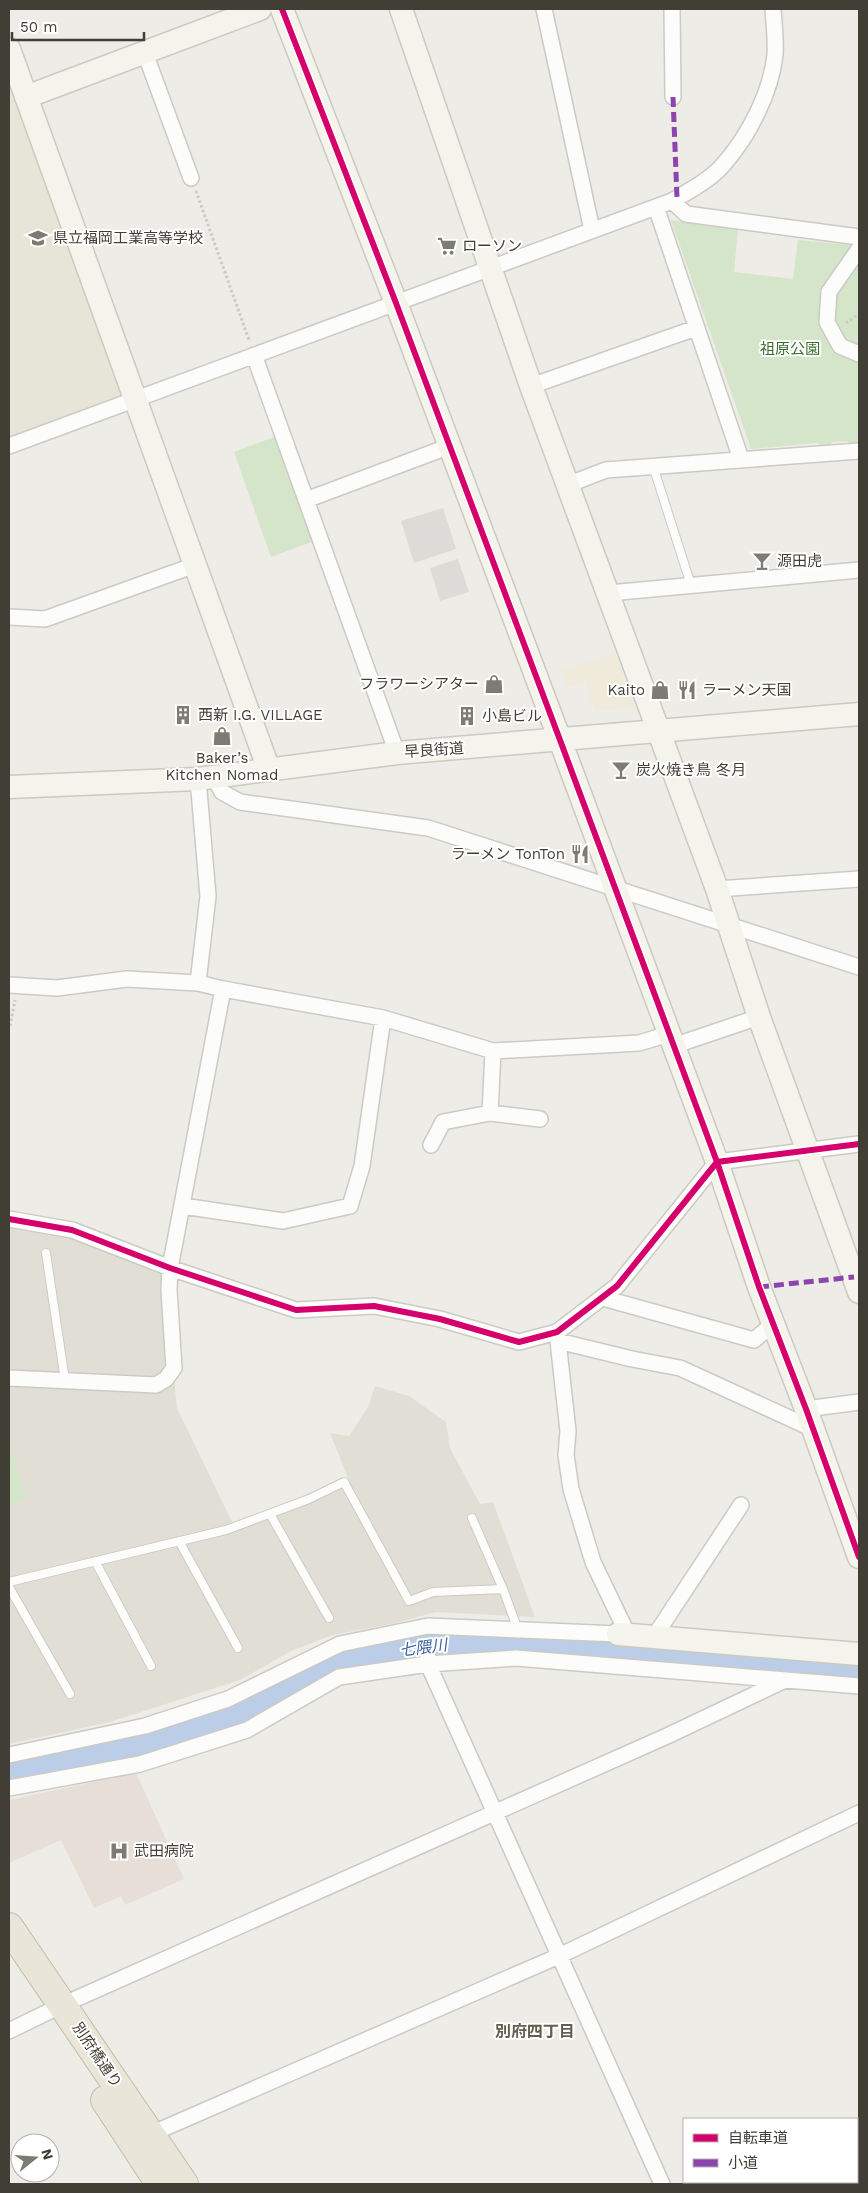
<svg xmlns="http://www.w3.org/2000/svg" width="868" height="2193" viewBox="0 0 868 2193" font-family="'Work Sans','Noto Sans JP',sans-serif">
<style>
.residential{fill:#e1dfd5}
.commercial{fill:#efeada}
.education{fill:#e7e5d7}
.medical{fill:#e7ded8}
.green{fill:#d5e5c9}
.parking{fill:#dcdbd7}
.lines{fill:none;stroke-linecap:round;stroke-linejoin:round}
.river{stroke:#bbcde7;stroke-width:31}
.lane-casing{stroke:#cbcac5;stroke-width:10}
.street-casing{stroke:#cbcac5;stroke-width:18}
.secondary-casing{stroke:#cbcabf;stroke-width:25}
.highway-casing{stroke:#c2bda5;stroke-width:30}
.path{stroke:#cbcac6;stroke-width:3;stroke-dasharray:2.5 2.5;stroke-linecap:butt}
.lane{stroke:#fcfcfb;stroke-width:8}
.street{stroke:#fcfcfb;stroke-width:15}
.secondary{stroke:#f4f4ed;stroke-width:22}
.highway{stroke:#e9e6d9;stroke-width:28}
.quiet{stroke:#8e44ad;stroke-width:5;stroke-dasharray:10 5;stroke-linecap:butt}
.cycleway-casing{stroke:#fff;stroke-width:9}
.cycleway{stroke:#d6006c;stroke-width:6}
.labels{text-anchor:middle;stroke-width:4;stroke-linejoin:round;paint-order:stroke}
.poi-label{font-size:15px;fill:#413f35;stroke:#fff;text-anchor:start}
.park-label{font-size:15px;fill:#3a6c2f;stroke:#fff}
.street-label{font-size:15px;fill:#413f35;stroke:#fff}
.water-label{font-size:16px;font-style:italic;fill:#3a62a0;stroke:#fff}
.neighbourhood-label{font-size:16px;font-weight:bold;fill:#635e4d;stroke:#fff}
</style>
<rect width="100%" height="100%" fill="#edece7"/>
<path class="residential" d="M9,1226L70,1237L163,1272L177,1408L236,1530L312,1502L350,1483L330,1433L349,1436L368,1407L375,1386L409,1396L446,1422L450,1448L480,1504L493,1502L535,1617L436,1612L396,1623L333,1635L291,1651L240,1680L110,1722L9,1744Z"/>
<path class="commercial" d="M616,653L634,708L595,711L585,682L567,687L562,671Z"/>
<path class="education" d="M9,80L124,396L9,438Z"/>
<path class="medical" d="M136,1773L184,1879L125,1905L121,1896L94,1908L61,1840L9,1863V1800Z"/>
<path class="green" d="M671,220L738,229L734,272L793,279L798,240L851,245L859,236V446L855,447L847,441L832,442L826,448L817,443L751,449Z
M277,436L314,541L271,557L234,452Z
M9,1441L27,1499L9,1505Z"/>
<path class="parking" d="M443,508L456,549L414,563L401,521Z
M458,559L469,592L440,601L430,568Z"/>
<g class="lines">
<path class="river" d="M9,1772L165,1743L255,1706L332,1664L370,1655L446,1643L701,1653L859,1669"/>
<g class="lane-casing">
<path id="lane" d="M653,466L691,585
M46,1253L65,1380
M270,1514L329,1618
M472,1518L503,1589
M179,1541L238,1648
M95,1561L151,1666
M9,1582L226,1530L309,1499L344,1482L409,1601L433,1592L503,1589L518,1630
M9,1587L70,1694"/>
</g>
<g class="street-casing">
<path id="street" d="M544,9L592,230
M672,9L673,97
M145,53L191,178
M672,201L686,214L859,237
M656,207L741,459
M859,249L829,292L827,322L840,346L859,354
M254,355L397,753
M531,386L696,328
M9,446L672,201C689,191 710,180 723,165C748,137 771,93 775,55C776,40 774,24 773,9
M567,485L606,470L859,451
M306,500L450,446
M609,593L859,570
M9,617L45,619L195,565
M214,777L222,792L240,802L428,828L859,967
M717,889L859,879
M9,985L57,988L127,979L198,983
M383,1018L493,1051L639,1043L669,1034
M673,1046L759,1017
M493,1051L490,1113L540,1119
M431,1145L443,1122L490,1113
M183,1206L283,1221L350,1206L362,1166L383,1018L223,989L198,983L208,896L198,779
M9,1219L72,1230L170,1268L296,1310L374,1306L440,1319L519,1342L557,1332L617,1286L717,1162L859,1144
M603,1298L754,1340L774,1323
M557,1332L568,1431L566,1455L571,1489L593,1562L628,1635
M558,1341L632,1359L680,1368L813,1429
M9,1378L156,1385L166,1379L174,1368L169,1290L170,1268L223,989
M806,1409L859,1402
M654,1637L741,1505
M428,1657V1664L662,2184
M9,1755L145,1726L228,1699L340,1644L428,1626L618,1634
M9,1788L140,1764L247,1730L339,1677L428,1664L516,1658L859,1686
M9,2031L62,2005L667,1736L785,1680
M151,2134L561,1955L859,1813
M857,2162L859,2161
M807,2184L813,2182"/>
</g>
<g class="secondary-casing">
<path id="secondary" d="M282,9L396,303L560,740L717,1162L759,1287L806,1409L859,1557
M401,9L531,386L717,889L759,1017L859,1292
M9,49L269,770
M26,97L260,9
M9,787L198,779L397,753L859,714
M618,1634L859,1654"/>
</g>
<g class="highway-casing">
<path id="highway" d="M9,1927L184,2184
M105,2100L160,2184"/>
</g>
<path class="path" d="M196,191L249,340
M846,323L859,314
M10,1026L15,1000"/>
<use href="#lane" class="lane"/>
<use href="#street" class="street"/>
<use href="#secondary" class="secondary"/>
<use href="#highway" class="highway"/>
<path class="quiet" d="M673,97L677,198
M759,1287L854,1277"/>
<g class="cycleway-casing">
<path id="cycleway" d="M282,9L396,303L560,740L717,1162L759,1287L806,1409L859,1557
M9,1219L72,1230L170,1268L296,1310L374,1306L440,1319L519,1342L557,1332L617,1286L717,1162L859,1144"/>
</g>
<use href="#cycleway" class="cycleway"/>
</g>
<defs>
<g id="school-bare" transform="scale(1.5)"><path d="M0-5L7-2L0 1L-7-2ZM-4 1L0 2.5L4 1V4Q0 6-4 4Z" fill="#7d7c73" stroke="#fff" stroke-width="2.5" paint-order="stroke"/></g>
<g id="supermarket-bare" transform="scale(1.5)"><path d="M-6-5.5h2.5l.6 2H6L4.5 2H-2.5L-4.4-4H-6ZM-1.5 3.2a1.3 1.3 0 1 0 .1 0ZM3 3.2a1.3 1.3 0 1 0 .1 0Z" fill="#7d7c73" stroke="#fff" stroke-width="2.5" paint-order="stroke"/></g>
<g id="bar-bare" transform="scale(1.5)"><path d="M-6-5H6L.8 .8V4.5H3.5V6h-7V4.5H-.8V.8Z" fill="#7d7c73" stroke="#fff" stroke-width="2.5" paint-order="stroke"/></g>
<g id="shop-bare" transform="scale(1.5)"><path d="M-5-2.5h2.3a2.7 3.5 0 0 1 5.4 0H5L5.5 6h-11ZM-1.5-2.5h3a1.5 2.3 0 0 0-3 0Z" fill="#7d7c73" stroke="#fff" stroke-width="2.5" paint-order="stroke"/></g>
<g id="restaurant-bare" transform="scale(1.5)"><path d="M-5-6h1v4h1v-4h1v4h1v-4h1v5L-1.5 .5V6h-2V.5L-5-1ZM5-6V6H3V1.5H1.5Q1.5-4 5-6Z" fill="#7d7c73" stroke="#fff" stroke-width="2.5" paint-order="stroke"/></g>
<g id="building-bare" transform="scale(1.5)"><path d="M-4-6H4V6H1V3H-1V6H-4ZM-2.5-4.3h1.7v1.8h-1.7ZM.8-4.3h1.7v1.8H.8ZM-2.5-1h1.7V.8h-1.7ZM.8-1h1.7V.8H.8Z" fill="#7d7c73" stroke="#fff" stroke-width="2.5" paint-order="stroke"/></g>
<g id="hospital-bare" transform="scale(1.5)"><path d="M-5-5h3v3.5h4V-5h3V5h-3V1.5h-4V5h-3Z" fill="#7d7c73" stroke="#fff" stroke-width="2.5" paint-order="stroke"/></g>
</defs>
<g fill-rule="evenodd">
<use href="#school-bare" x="38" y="238"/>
<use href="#supermarket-bare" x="447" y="246"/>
<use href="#bar-bare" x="762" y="561"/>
<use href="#shop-bare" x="494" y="684"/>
<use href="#shop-bare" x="660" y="690"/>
<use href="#restaurant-bare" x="687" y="690"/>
<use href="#building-bare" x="183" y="715"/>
<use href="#building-bare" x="467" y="716"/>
<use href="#shop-bare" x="222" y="736"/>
<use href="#bar-bare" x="621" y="770"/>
<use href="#restaurant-bare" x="580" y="854"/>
<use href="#hospital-bare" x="119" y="1851"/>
</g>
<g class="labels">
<g class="poi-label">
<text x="53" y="243">県立福岡工業高等学校</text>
<text x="462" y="251">ローソン</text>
<text x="777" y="566">源田虎</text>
<text x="479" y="689" text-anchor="end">フラワーシアター</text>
<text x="645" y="695" text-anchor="end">Kaito</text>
<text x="702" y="695">ラーメン天国</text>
<text x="198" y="720">西新 I.G. VILLAGE</text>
<text x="482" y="721">小島ビル</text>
<text x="222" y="763" text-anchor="middle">Baker’s<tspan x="222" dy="17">Kitchen Nomad</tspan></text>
<text x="636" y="775">炭火焼き鳥 冬月</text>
<text x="565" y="859" text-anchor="end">ラーメン TonTon</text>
<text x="134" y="1856">武田病院</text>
</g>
<g class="park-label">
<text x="790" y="354">祖原公園</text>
</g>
<g class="street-label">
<text transform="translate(434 750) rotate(-4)" y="5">早良街道</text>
<text transform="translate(97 2055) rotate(56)" y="5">別府橋通り</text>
</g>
<g class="water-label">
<text transform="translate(423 1647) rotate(-7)" y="6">七隈川</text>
</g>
<g class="neighbourhood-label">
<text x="535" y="2037">別府四丁目</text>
</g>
</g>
<rect width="868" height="2193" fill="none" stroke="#413f35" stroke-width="20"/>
<rect x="683" y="2118" width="175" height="65" fill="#ffffff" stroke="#b3b2ae"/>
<rect x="693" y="2134" width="25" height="8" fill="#d6006c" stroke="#b3b2ae"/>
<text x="728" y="2143" font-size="15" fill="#413f35">自転車道</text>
<rect x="693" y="2159" width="25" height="8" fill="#8e44ad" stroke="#b3b2ae"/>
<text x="728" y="2168" font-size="15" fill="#413f35">小道</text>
<g transform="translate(35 2158) rotate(73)"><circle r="24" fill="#ffffff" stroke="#b3b2ae"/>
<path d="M0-4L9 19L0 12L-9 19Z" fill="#7d7c73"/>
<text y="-8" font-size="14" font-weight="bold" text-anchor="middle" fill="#413f35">N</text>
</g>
<path d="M12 32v8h132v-8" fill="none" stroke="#413f35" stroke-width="2.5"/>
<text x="20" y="32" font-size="15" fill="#413f35" stroke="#ffffff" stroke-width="4" paint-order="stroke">50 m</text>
</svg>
